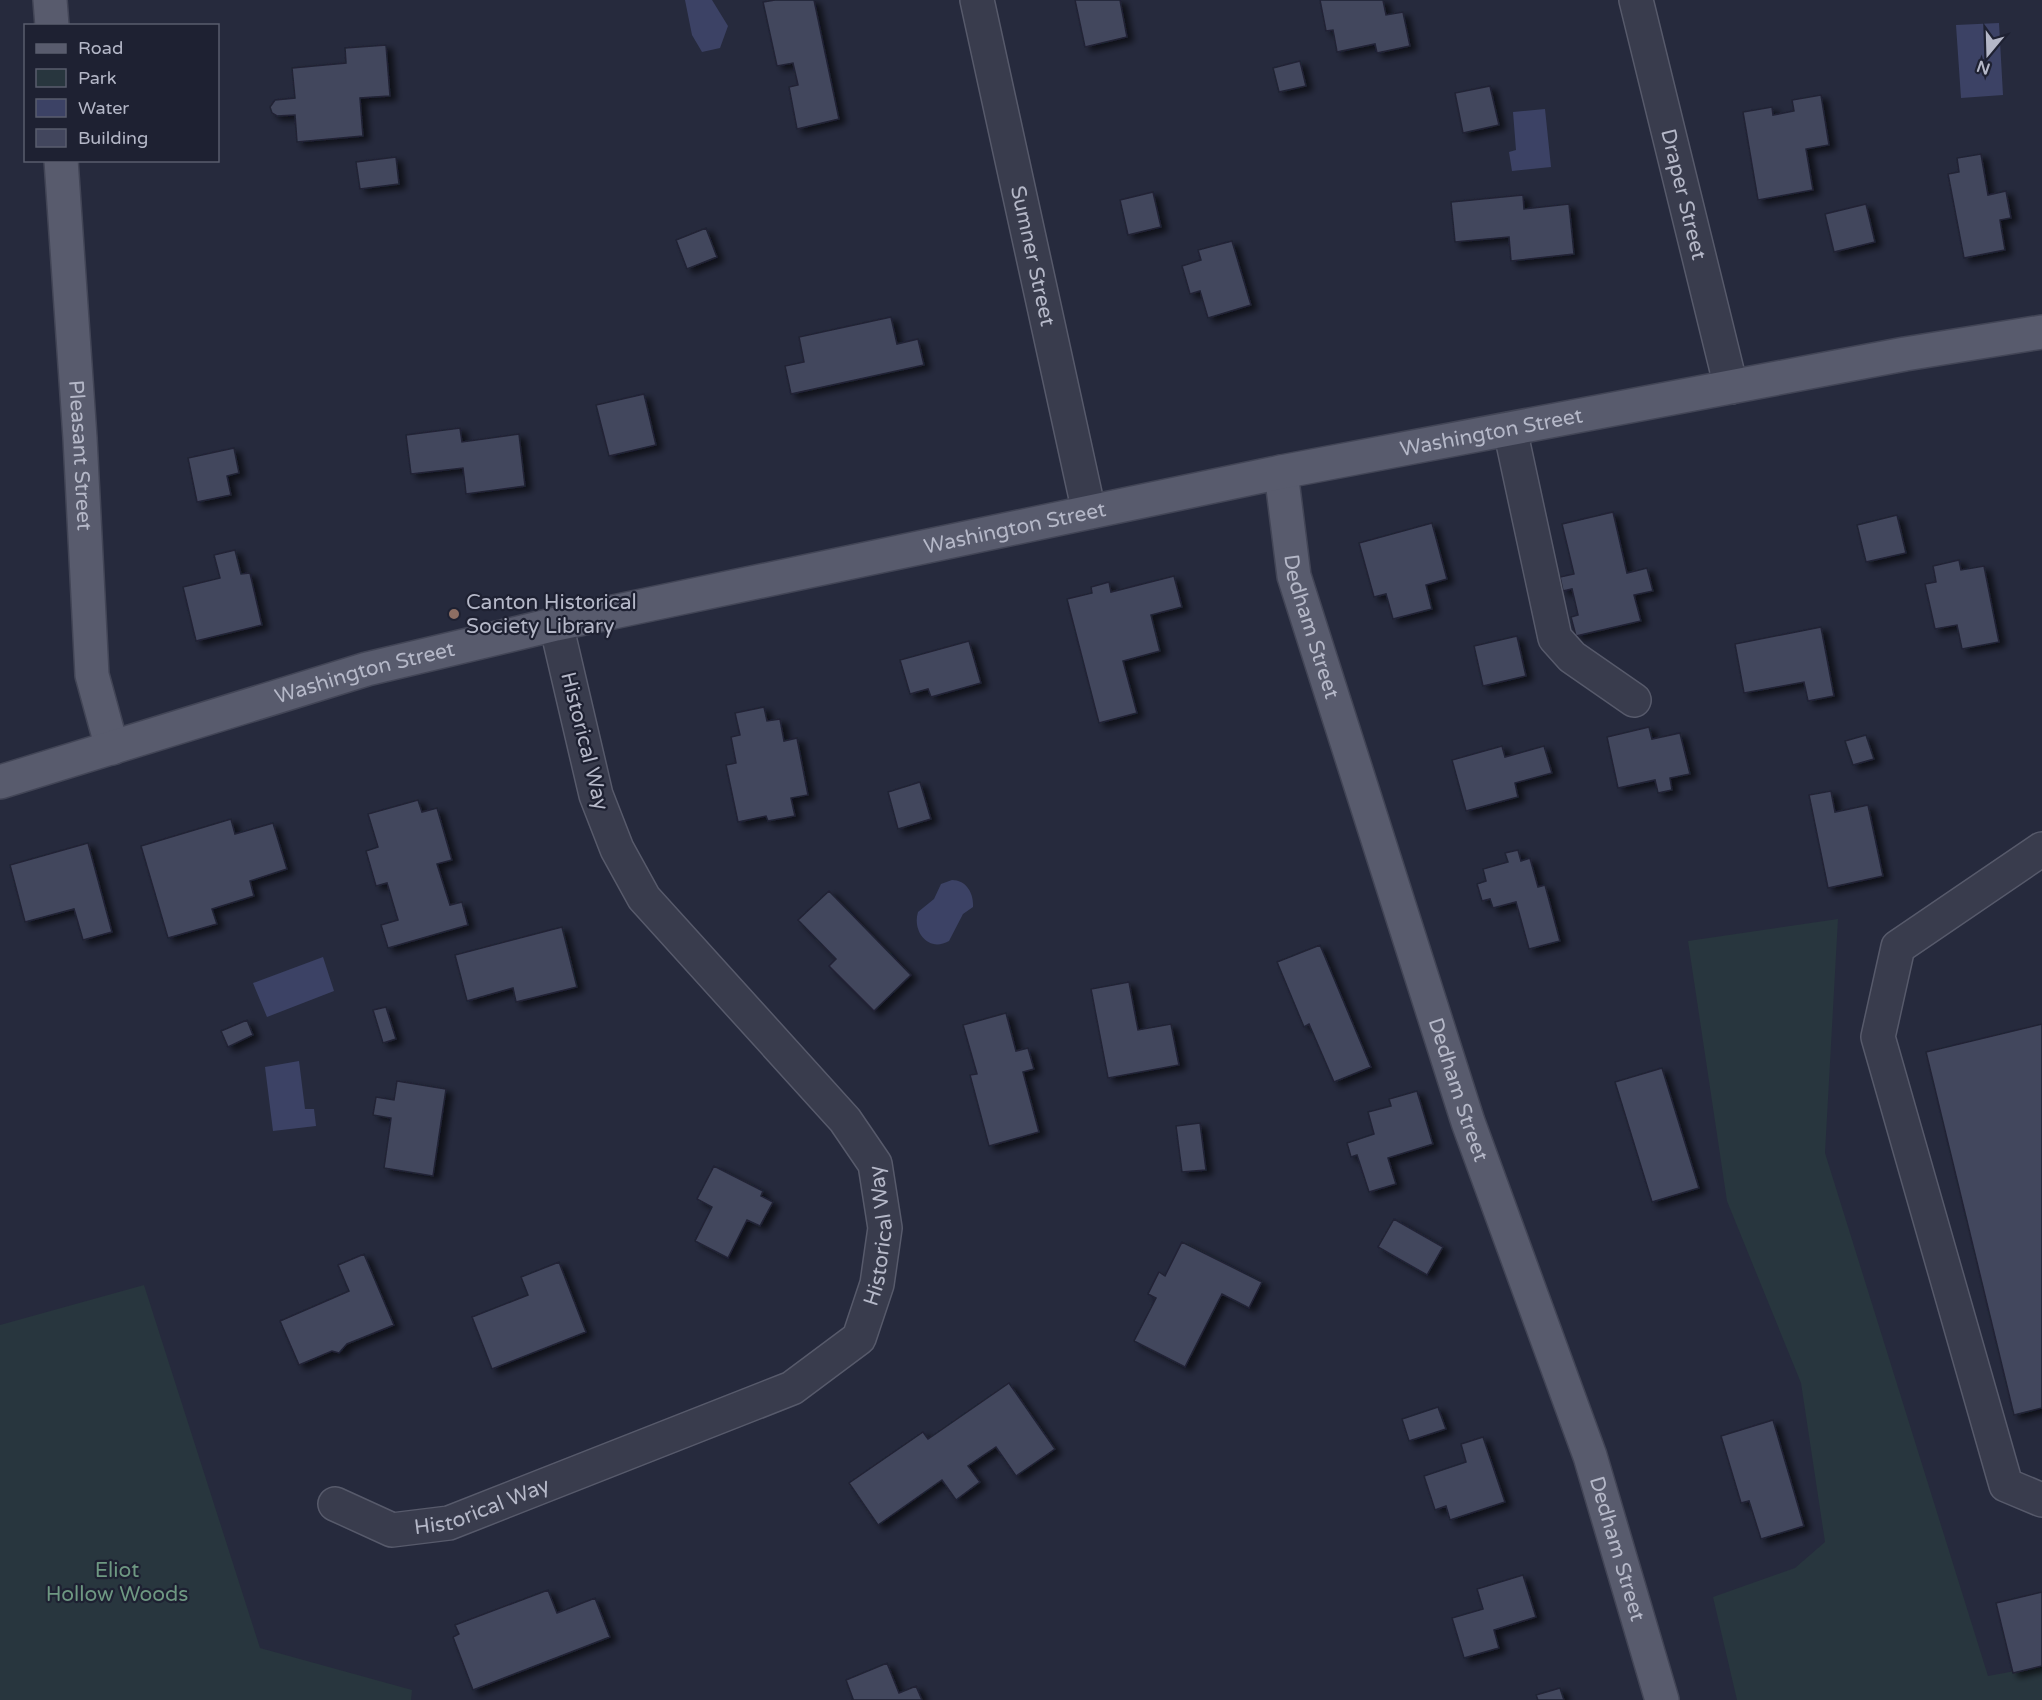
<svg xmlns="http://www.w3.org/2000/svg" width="2042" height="1700" viewBox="0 0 2042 1700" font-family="'Varela Round',sans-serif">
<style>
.green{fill:#28363e}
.water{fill:#3c4265}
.building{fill:#42465d;stroke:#202334;stroke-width:1.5;filter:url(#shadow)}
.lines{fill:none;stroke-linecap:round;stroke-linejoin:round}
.minor-casing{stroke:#575a6b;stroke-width:36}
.major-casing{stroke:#424556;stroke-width:36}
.minor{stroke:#393c4d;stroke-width:33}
.major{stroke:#585b6d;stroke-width:33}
.education-dot{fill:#8d6e63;stroke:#1e2132;stroke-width:2}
.labels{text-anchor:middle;stroke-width:4.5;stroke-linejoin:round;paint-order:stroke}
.street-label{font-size:21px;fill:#b5b8c8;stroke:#1e2132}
.poi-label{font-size:21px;fill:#b5b8c8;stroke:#1e2132;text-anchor:start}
.park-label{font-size:21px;fill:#6e9882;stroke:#1e2132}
</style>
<defs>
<filter id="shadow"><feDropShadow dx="6" dy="4" stdDeviation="3" flood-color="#0009"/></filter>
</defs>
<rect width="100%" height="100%" fill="#262a3d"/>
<path class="green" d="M1838,919L1825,1153L1988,1676L2042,1666V1700H1737L1713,1597L1795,1568L1825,1542L1801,1383L1727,1201L1688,941Z
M144,1285L260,1648L412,1690L411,1700H0V1325Z"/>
<path class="water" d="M685,0H712L728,26L720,48L702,52L692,35Z
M1999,23L2003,95L1961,98L1956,25Z
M1545,109L1551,167L1512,171L1509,152L1516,150L1513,112Z
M952,880C966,880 974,893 973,907L963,914L949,941C928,953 912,931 918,912L934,899L941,884Z
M323,957L334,991L267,1017L253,983Z
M299,1061L305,1109H314L316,1126L273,1131L265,1067Z"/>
<path class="building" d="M775,0H814L839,119L797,129L789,87L798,85L793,63L777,66L763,2Z
M1075,0H1120L1127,37L1085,47Z
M1320,0H1383L1386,15L1403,12L1410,46L1377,53L1375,44L1337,52L1333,30L1326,31Z
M386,45L390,96L360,98L363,136L297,142L295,115L277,116L272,113L270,107L275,100L295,98L292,68L346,63L345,48Z
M1300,61L1306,86L1279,92L1273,68Z
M1490,86L1499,125L1463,133L1455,93Z
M1821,95L1829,145L1806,149L1813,190L1758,200L1743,112L1772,107L1773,115L1794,111L1792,100Z
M1981,154L1988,195L2006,191L2011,218L2000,220L2005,250L1964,258L1948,174L1959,172L1957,158Z
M396,157L399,184L360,189L356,162Z
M1153,192L1161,227L1128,235L1120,200Z
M1523,195L1524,209L1569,204L1574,254L1511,261L1509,237L1455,242L1451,202Z
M1866,204L1875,242L1834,252L1825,214Z
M706,228L717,257L687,269L676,240Z
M1232,241L1251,305L1208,318L1200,291L1190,294L1182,266L1201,260L1198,250Z
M891,317L897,344L918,339L924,365L791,394L785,366L804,362L799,337Z
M644,394L656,445L609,456L596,405Z
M460,428L462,442L519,434L525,486L466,494L463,468L411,474L406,435Z
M234,448L239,473L227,476L231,495L197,502L188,458Z
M1613,512L1627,573L1647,568L1653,591L1634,595L1641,621L1576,636L1571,617L1578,615L1572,589L1563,591L1560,577L1574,574L1562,524Z
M1897,515L1906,553L1866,562L1857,525Z
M1432,523L1447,579L1426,585L1432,609L1393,619L1386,594L1374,597L1359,543Z
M235,550L241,574L250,573L262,625L196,641L183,587L220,578L214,555Z
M1959,560L1961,570L1984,566L1999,642L1962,649L1957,625L1935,629L1925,584L1936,582L1933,566Z
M1174,576L1182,607L1151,615L1160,651L1123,661L1137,713L1099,723L1067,599L1092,593L1091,587L1109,582L1111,592Z
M1821,627L1834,696L1808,701L1804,682L1744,693L1735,644Z
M1517,636L1526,676L1483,686L1474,646Z
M969,641L981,683L931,697L928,689L910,694L900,660Z
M764,707L767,721L780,719L784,741L797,738L808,795L791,798L795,816L768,821L766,816L738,822L726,765L736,763L731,737L740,735L735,713Z
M1649,727L1652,739L1680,733L1690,774L1670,778L1672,790L1658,793L1655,780L1618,788L1607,737Z
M1866,735L1874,759L1853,765L1845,741Z
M1502,746L1505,757L1544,746L1552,773L1515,783L1518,797L1466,811L1452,760Z
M920,782L931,819L898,829L888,792Z
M1831,791L1835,812L1868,805L1883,876L1828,888L1809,795Z
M418,800L422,812L437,808L452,860L437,864L450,905L462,902L468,925L388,948L381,925L398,920L387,883L376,886L366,851L378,847L368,814Z
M231,819L235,834L273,823L287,869L250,881L254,896L212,909L217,924L168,938L141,846Z
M88,843L112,932L83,940L74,909L25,922L10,865Z
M1518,850L1521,861L1530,858L1538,887L1545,885L1560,941L1529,949L1516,902L1493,908L1490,899L1482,901L1477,884L1486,881L1483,869L1508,862L1505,853Z
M829,891L911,975L874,1011L829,966L836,959L798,920Z
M562,927L577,987L516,1002L513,988L467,1001L455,955Z
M1320,945L1371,1067L1334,1082L1309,1024L1304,1027L1277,962Z
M1129,982L1138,1030L1171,1024L1179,1065L1108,1078L1091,989Z
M386,1007L396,1039L383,1043L373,1010Z
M1006,1013L1016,1051L1028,1048L1034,1069L1023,1072L1039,1132L989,1146L970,1075L977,1074L963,1025Z
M247,1020L253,1035L228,1047L221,1031Z
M2042,1024V1408L2014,1415L1926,1052Z
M1662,1068L1699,1188L1652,1202L1615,1082Z
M397,1081L446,1089L433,1176L384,1168L391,1118L373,1115L376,1097L394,1100Z
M1417,1091L1433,1144L1388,1158L1396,1184L1369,1192L1357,1155L1351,1157L1347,1143L1374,1134L1368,1112L1391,1106L1389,1099Z
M1200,1123L1206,1170L1182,1172L1176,1126Z
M714,1166L763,1191L761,1196L773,1202L760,1226L747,1220L728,1258L695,1241L712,1207L697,1199Z
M1394,1219L1443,1247L1427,1275L1378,1247Z
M1182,1242L1262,1282L1249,1308L1222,1294L1185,1367L1134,1341L1156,1298L1148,1294L1159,1272L1165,1276Z
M364,1254L394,1325L347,1344L339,1353L332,1351L299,1365L280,1321L349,1291L338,1265Z
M559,1262L586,1332L492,1369L472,1317L528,1295L521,1277Z
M1009,1383L1055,1449L1016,1476L996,1447L968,1466L980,1482L956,1500L942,1480L878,1525L849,1483L923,1432L928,1439Z
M1438,1407L1446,1429L1409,1441L1402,1419Z
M1773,1420L1804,1526L1761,1539L1749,1501L1741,1503L1721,1436Z
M1483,1437L1505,1502L1450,1520L1446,1506L1435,1510L1424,1476L1466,1462L1461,1444Z
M1523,1575L1536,1617L1494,1630L1499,1648L1464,1658L1452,1618L1483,1609L1477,1589Z
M548,1590L557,1613L595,1598L610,1637L473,1690L453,1637L459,1634L455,1625Z
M2042,1592V1666L2013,1673L1996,1603Z
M887,1663L899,1693L916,1686L922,1700H851L853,1699L846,1680Z
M1560,1688L1564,1700H1538L1536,1695Z"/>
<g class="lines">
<g class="minor-casing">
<g id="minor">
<path id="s1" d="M977,0L1089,512"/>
<path id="s2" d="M1636,0L1731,387"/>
<path d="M1510,429L1555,638L1572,657L1634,700"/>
<path d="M2042,849L1898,947L1878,1037L2006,1485L2042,1500"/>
<path id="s3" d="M335,1504L392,1530L449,1523L792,1388L859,1338L877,1284L885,1228L875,1164L845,1120L644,898L617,849L596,795L556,624"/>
</g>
</g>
<g class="major-casing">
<g id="major">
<path d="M50,0L52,26"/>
<path id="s4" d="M61,160L80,438L92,675L112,748"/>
<path id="s5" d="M1281,472L1294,576L1468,1122L1590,1456L1662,1700"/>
<path id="s6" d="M0,782L367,669L556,624L1281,472L1905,354L2042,332"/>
</g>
</g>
<use href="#minor" class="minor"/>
<use href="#major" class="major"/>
</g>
<circle class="education-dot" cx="454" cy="614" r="6"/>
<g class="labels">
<g class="street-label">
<text dy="7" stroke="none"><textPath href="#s2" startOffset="200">Draper Street</textPath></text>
<text dy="7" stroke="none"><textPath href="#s1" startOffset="262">Sumner Street</textPath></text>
<text dy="7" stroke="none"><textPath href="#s6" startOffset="1533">Washington Street</textPath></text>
<text dy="7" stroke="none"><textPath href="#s4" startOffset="296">Pleasant Street</textPath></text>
<text dy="7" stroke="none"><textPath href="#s6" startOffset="1047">Washington Street</textPath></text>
<text dy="7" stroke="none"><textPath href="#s5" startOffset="158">Dedham Street</textPath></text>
<text dy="7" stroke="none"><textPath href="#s6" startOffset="381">Washington Street</textPath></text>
<text transform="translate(585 741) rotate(76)" y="7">Historical Way</text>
<text dy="7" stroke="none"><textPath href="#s5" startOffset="644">Dedham Street</textPath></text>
<text dy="7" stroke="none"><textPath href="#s3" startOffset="678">Historical Way</textPath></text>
<text dy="7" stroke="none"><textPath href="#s3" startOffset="156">Historical Way</textPath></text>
<text dy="7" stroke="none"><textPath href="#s5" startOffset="1130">Dedham Street</textPath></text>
</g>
<g class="poi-label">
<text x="466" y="609">Canton Historical<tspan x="466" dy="24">Society Library</tspan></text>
</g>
<g class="park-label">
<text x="117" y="1577">Eliot<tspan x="117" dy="24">Hollow Woods</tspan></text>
</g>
</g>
<rect x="24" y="24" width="195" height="138" fill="#1e2132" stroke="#5a5d6e" stroke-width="1.5"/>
<rect x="36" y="44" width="30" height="9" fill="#585b6d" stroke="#5a5d6e" stroke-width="1.5"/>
<text x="78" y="54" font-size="18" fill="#b5b8c8">Road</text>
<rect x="36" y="69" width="30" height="18" fill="#28363e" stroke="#5a5d6e" stroke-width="1.5"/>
<text x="78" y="84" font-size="18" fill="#b5b8c8">Park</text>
<rect x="36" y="99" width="30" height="18" fill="#3c4265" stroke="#5a5d6e" stroke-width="1.5"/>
<text x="78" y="114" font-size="18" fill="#b5b8c8">Water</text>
<rect x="36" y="129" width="30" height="18" fill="#42465d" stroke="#5a5d6e" stroke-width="1.5"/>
<text x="78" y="144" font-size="18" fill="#b5b8c8">Building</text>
<g transform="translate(1988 54) rotate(199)" stroke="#1e2132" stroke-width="4.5" paint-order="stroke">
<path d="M0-4.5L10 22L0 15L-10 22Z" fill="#b5b8c8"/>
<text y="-9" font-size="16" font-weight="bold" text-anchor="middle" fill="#b5b8c8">N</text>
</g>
</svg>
